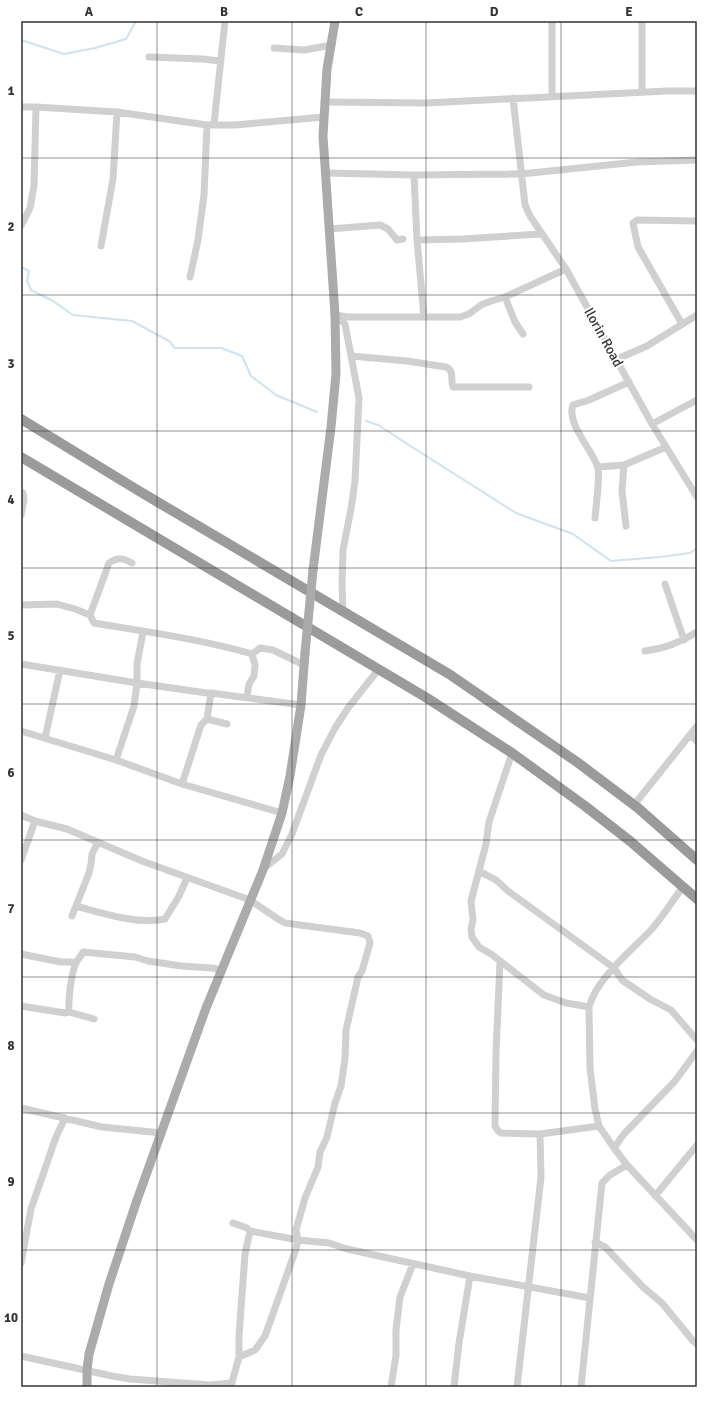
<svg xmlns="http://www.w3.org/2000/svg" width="718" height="1408" viewBox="0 0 718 1408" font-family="Signika,sans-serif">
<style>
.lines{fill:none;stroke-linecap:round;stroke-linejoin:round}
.stream{stroke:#cfe2ee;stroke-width:2}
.minor{stroke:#d0d0d0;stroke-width:7}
.major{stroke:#ababab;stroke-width:9}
.highway{stroke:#9a9a9a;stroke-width:10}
.major-bridge{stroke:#ababab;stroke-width:9}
.grid{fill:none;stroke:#333;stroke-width:1;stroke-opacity:0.55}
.labels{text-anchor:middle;stroke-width:4;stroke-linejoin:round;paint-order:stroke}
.street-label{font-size:14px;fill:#333;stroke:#fff}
.neatline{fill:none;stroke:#333;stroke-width:1.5}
.grid-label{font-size:13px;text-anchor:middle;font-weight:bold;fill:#333}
</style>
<rect width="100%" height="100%" fill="#fff"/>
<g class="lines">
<path class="stream" d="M21,40L64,54L95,48L126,39L136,21
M21,267L29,271L27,281L31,290L53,301L73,315L132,321L169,341L175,348H221L242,356L251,376L276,395L317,412
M366,421L378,425L412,447L516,513L573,534L611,561L660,557L690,553L697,548"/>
<path class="minor" d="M274,48L304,50L332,45
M149,57L202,59L221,61
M642,92V21
M552,96V21
M513,98L525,205L530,216L566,269L652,424L697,497
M324,102L426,103L667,91H697
M21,107H36L117,112L207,125H235L324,117
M214,124L225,21
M326,173L414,175L521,174L637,162L697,160
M414,175L417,240L424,317
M21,226L30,208L34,186L36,107
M329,229L380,225L388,229L397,240L403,239
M417,240L463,239L541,234
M101,246L113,179L117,112
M190,277L198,240L204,195L207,125
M505,297L515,322L523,334
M335,315L345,324L359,398L355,481L351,509L343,550L342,585L343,612
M336,315L347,317H460L469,314L481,305L491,301L505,297L566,269
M682,324L638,247L633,223L637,220L697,221
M351,356L407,361L446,367C455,371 450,379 453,387H529
M617,359L647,346L697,315
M652,424L697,400
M624,465L622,491L626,526
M598,467L624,465L666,447
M21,492L23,493L24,500L21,515
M595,518C596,506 600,478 598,468C593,450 566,424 573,405L589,400L629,382
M665,584L684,640
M21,605L57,604L75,609L90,615L94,623C147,632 200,639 252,654L260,648L273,650L304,665
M90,615L109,563C118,557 123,558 132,563
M645,651C664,649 681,642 697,632
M21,664L137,683L214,694
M247,697L249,684L254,676L255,665L252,654
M207,719L227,724
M21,731L116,760L182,784L282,813
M690,735L697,741
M45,738L60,670
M512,753L489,822L486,844L471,901L473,920L471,929L472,937L479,947L491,954L544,995L566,1003L589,1007
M116,760L134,706L137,683V664L143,632
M182,784L201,725L207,719L211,693L301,705
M634,805L697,726
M21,815L35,821L67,829L142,861L250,900L278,919L285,923L360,933L368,936L370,943L362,971L358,977L346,1030L345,1059L341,1086L335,1103L327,1137L320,1152L318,1167L305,1198L296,1230L298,1240L296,1249L265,1336L255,1350L239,1357
M21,860L35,821
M263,869L282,854L292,834L321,755L335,728L348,708L378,670
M479,871L496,880L508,891L614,968L622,980L650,999L671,1010L697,1040
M683,887C672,901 662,918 650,931C630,952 596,979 589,1007L590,1068L595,1109L599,1126L614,1148L627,1165L697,1240
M76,906C102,913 138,925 165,919L179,896L187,878
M72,916L89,873L91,864L92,854L98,842
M21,954L61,962H71L75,964
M500,961L496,1053L495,1126L498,1131L501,1133L540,1134L599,1126
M21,1006L65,1013L69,1012L94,1019
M69,1012C68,1000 71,977 75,965C76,961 81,957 83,952L135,957L148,961L181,966L212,968L221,970
M21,1108L102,1127L162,1133
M614,1148L624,1134L675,1081L697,1051
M655,1196L697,1145
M233,1223L247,1228L250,1231L298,1240L329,1243L347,1249L470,1276L590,1298
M595,1242L605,1247L643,1287L662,1303L693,1341L697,1344
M21,1263L31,1209L56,1137L65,1118
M21,1356L112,1376L130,1379L210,1385L232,1383
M231,1386L239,1357V1336L245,1254L250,1231
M391,1387L396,1355V1330L400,1297L413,1264
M454,1387L459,1343L470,1276
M517,1387L541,1177L540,1134
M581,1387L602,1183L610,1175L627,1165"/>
<path class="major" d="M313,570L331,427L336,374L335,315L323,136L327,69L335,21
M87,1387V1370L89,1354L109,1284L136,1203L206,1008L263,870L282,813L290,776L301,705L305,653"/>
<path class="highway" d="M21,419L139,491L449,674L577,762L638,808L697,860
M21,457L427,698L512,753L585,806L630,841L697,899"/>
<path class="major-bridge" d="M305,653L313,570"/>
</g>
<path class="grid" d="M157,21V1387M292,21V1387M426,21V1387M561,21V1387M21,158H697M21,295H697M21,431H697M21,568H697M21,704H697M21,840H697M21,977H697M21,1113H697M21,1250H697"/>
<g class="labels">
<g class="street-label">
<text transform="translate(604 337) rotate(61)" y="5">Ilorin Road</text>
</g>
</g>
<rect width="718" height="1408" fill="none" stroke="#ffffff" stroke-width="44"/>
<rect x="22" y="22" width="674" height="1364" class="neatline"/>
<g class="grid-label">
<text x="89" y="16">A</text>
<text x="224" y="16">B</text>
<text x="359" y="16">C</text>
<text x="494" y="16">D</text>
<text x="629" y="16">E</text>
<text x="11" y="95">1</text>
<text x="11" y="231">2</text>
<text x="11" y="368">3</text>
<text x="11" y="504">4</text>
<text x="11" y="640">5</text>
<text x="11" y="777">6</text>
<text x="11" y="913">7</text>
<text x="11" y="1050">8</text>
<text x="11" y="1186">9</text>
<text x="11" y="1322">10</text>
</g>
</svg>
